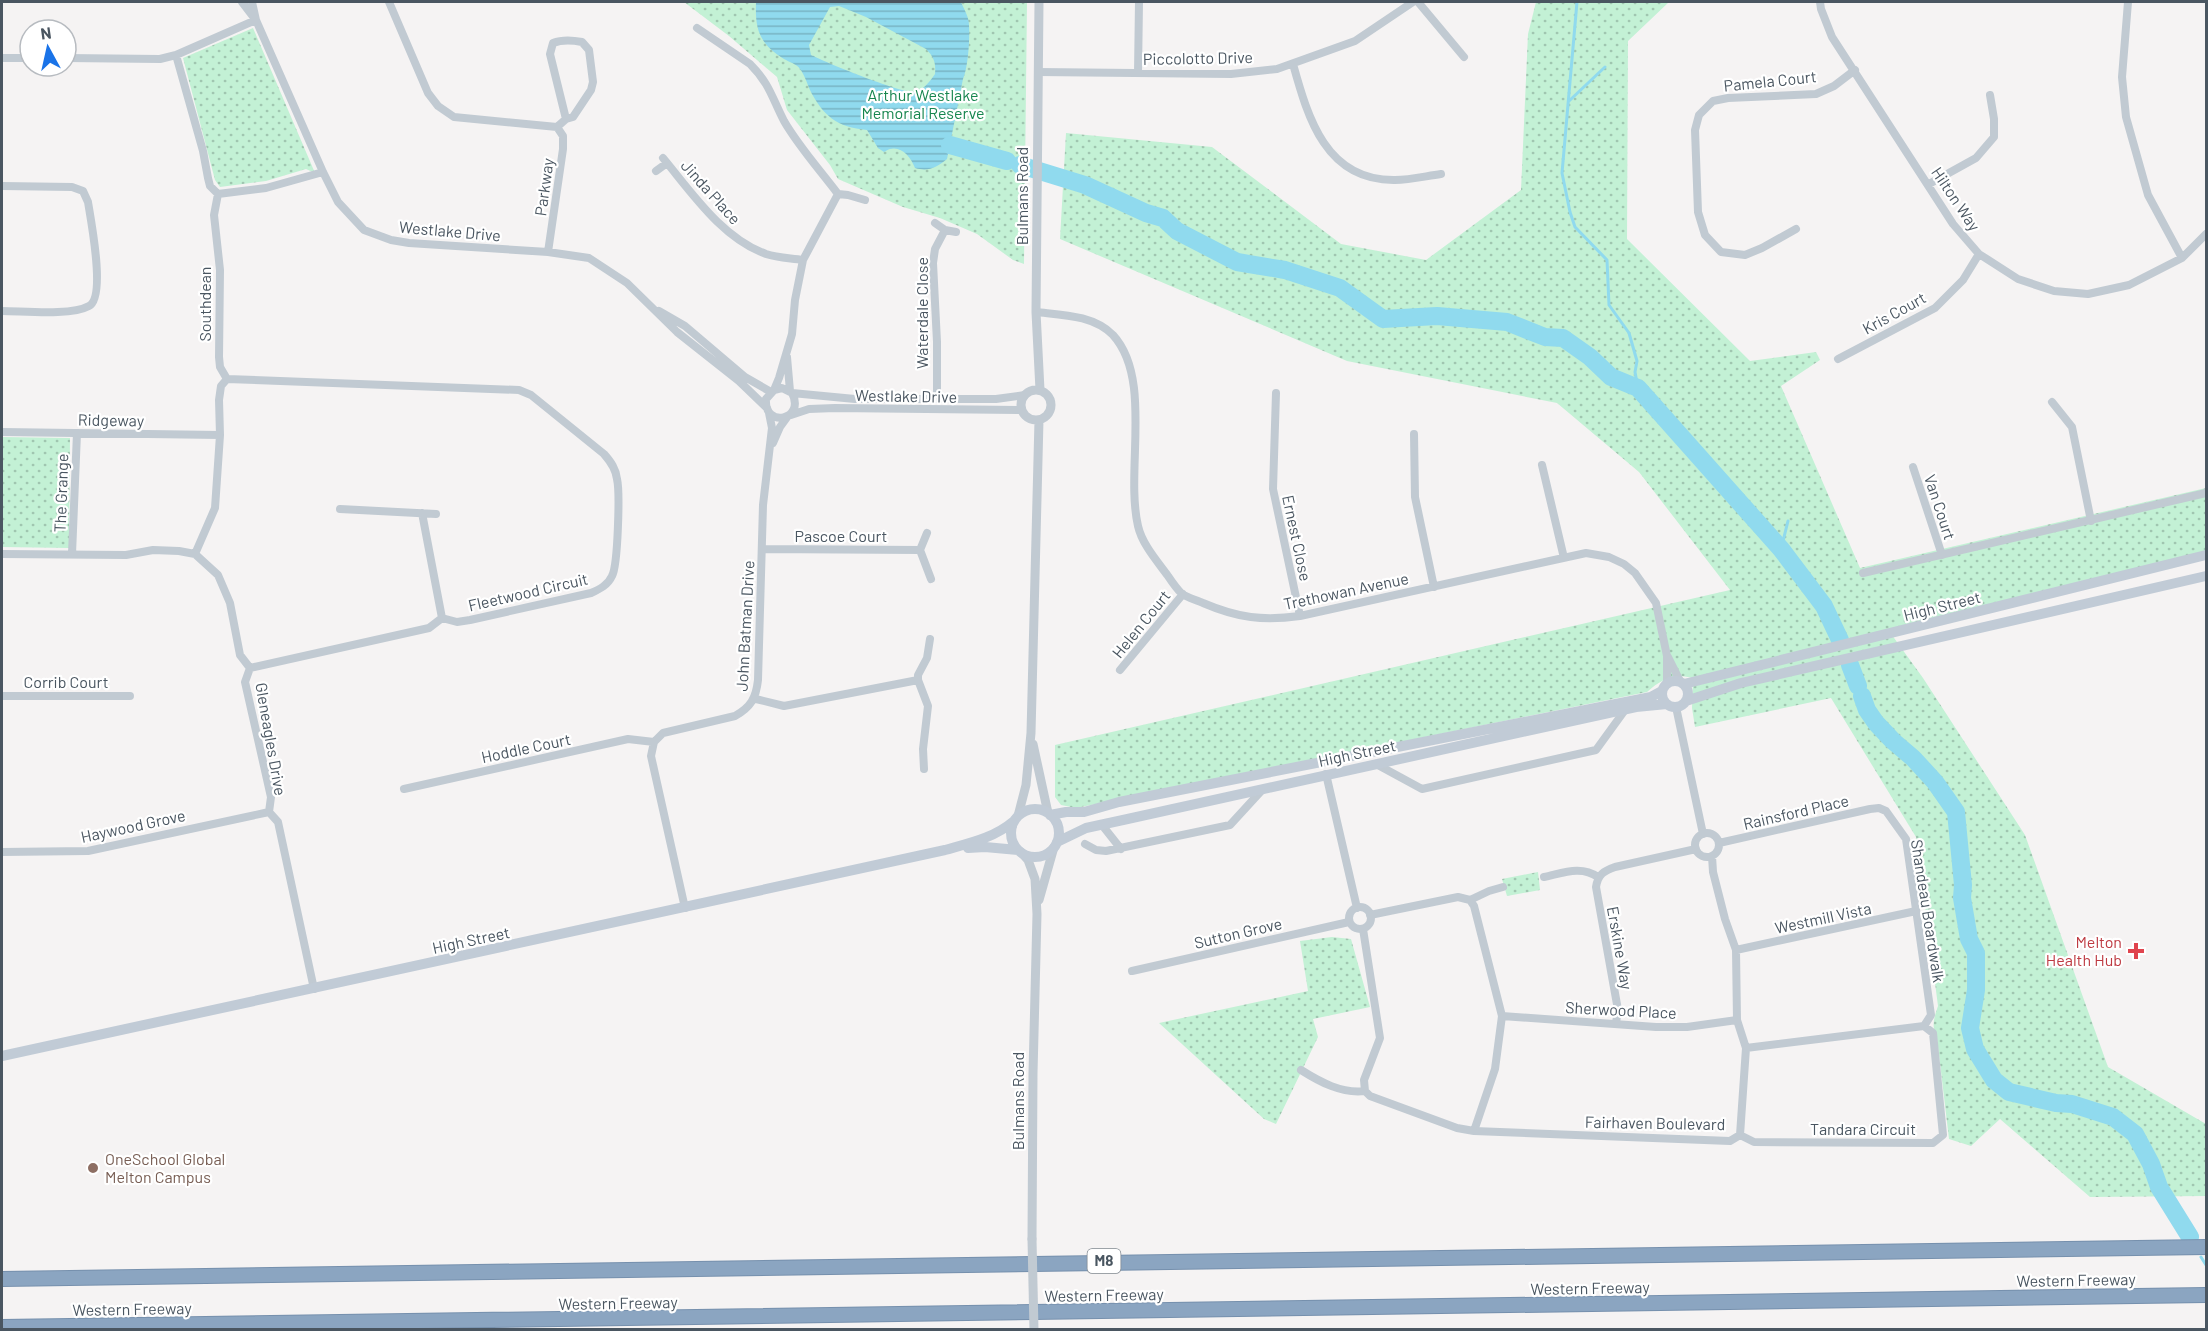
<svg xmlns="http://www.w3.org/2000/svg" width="2208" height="1331" viewBox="0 0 2208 1331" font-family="Barlow,sans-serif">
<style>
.grass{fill:url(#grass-dots)}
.water{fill:url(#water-rules);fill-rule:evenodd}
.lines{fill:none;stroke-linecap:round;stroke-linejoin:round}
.stream{stroke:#90daee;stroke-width:3}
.river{stroke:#90daee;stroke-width:18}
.motorway-casing{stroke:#7690ad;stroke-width:16}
.minor{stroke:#c1cad2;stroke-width:8}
.tertiary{stroke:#c1cad2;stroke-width:9}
.secondary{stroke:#c1cbd6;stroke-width:10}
.motorway{stroke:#8ba5c1;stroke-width:14}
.tertiary-bridge{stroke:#c1cad2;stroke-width:9}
.health-dot{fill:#e0444e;stroke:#fff;stroke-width:2}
.education-dot{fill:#8d6e63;stroke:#fff;stroke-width:2}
.labels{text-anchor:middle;stroke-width:4.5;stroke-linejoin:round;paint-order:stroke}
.shield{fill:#fff;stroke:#808990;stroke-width:1.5}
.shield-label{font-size:15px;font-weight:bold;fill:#4a5661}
.street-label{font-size:16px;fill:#4a5661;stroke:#fff}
.park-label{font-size:16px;fill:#17864f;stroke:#fff}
.health-label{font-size:16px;fill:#be3a42;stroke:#fff;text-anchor:end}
.education-label{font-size:16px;fill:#785e54;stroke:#fff;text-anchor:start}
</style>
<defs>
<pattern id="grass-dots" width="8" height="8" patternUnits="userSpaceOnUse" patternTransform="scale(1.5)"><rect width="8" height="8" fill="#c3f1d5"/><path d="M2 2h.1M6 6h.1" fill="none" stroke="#a0c6b0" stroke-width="1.8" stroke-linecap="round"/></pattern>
<pattern id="water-rules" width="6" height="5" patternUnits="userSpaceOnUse" patternTransform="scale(1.5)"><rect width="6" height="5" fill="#90daee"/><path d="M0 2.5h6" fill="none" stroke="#78b4c4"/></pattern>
</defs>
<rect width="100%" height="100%" fill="#f5f3f3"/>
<path class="grass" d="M684,2H1027L1024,264L1013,260L977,234L940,218L903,207L838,179L830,165L787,110L777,77L729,36Z
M1536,2H1669L1628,41L1627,239L1750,361L1816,352L1820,360L1781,386L1860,568L2206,488V555L1889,631L1923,678L2025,835L2108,1067L2206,1124V1196L2090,1197L2000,1119L1971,1146L1949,1139L1937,1038C1931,1026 1934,1018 1938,1006L1916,837L1831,698L1695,727L1692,708L1693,678C1673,673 1662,679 1647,692L1076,808L1061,805L1055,797V745L1730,590L1639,472L1557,403L1347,361L1060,239L1066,133L1212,147L1341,244L1426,260L1521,190L1528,34Z
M253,28L315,173L306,169L266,181L220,187L215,180L183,58Z
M2,437L70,438L69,548L2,547Z
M1538,872L1540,890L1507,896L1502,879Z
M1332,937L1351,939L1370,1007L1313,1019L1318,1037L1276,1124L1264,1119L1159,1023L1308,991L1300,941Z"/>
<path class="water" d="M756,2H961C964,9 969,17 969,25C970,39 968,68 963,79L947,159C937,167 929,172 915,168C910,155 898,142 884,152L878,148L867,130C837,127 823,116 810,90C807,83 804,74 800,69C797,64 789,62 784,59C759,43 755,30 756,2ZM839,6L866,17L926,49C934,57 936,63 935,74C930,81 923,91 914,92C900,93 825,62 811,55L809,45L830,7Z"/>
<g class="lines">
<path class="stream" d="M1577,2L1562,173L1570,212L1575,227L1607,260L1609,305L1629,333L1637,361L1635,372L1638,388
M1569,101L1605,67
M1781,549L1788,521
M2201,1257L2206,1265"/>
<path class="river" d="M950,145L1007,161
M1020,165L1085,185L1146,213L1163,218L1177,231L1237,262L1285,270L1340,288L1383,319L1437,316L1507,322L1545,337L1563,338L1590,357L1611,377L1638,388L1781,549L1824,606L1840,640
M1850,665L1858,686
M1862,696L1867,710L1876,723L1893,741L1913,758L1935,782L1956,812L1963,885L1962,898L1969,939L1976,953V990L1970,1028L1975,1049L1994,1080L2009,1092L2056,1103L2072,1104L2113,1117L2135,1134L2151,1164L2159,1187L2190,1237"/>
<g class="motorway-casing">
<path id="motorway" d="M2,1279L2206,1247
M2,1327L2206,1295"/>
</g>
<path class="minor" d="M242,2L255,19
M252,2L256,20L323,172L338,202L364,230L391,240L409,243L548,252L589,258L627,283L677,332L739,381L767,408
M389,2L428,93L438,106L454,117L557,127
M1418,2L1464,57
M1820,2L1821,9L1832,37L1953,224L1979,254L2018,279L2054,291L2088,294L2129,285L2182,258L2206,234
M2128,2L2122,77L2126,117L2148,195L2182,258
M697,28L750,64C770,84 772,98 784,121C799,147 820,170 838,194L848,195L865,200
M176,55L203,151L208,178L210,186L218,194L214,215L220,270L219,357L220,367L227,379L221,386L219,400L220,435L215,508L195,554
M2,58H30
M66,58L160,59L176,55L256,20
M1293,64C1308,118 1326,181 1395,180C1410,180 1426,176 1441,174
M1038,72L1231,74L1277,69L1355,41L1413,2
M1138,73L1139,2
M557,127L566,119L573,117L591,90L593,82L589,50L582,42C572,40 563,39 553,43L550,54L566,119
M663,158C692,193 722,238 766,254C778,258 791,258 803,260
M656,171L667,163
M1929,184L1976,158L1994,137V119L1990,95
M2,186L72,187L83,191L88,202C91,221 106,297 89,306C71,316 23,311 2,311
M218,194L266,188L323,172
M935,223L945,230L956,232
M1796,229L1762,248L1745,255L1721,252L1705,235L1698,212L1695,130L1699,115L1713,101L1728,98L1816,94L1834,86L1855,70
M548,252L563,149V136L557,127
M659,311L685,326L745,377L771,392
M1036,312C1062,315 1093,315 1113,335C1153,379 1125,470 1138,526C1142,544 1157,561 1168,576C1172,582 1177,589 1182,594C1188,598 1197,600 1203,603C1238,618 1263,621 1300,616L1586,553L1609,557L1624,564L1635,573L1656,603L1667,656V683
M787,357L790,391
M1838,359L1935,308L1963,280L1979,254
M227,379L519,390L531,395L604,454C611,462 616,469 617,479C620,492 618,565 612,576C608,585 600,589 591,593L470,620L457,622L442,618L429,628L250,668
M774,390L782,388L792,393C806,420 764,429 766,399L774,390L779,378L792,334L795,300L803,260L838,194
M792,393L855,399H996L1025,395
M1276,393L1273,489L1300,616
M937,398V342L933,263L935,249L945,230
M2052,402L2072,427L2091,521
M791,415L809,409L835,408L1022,410
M2,432L220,435
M1414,434L1415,497L1434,587
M773,443L780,427L788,416
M1542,465L1564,558
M1913,467L1942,555
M340,509L436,514
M422,513L442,618
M927,533L920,550L931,579
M762,549L920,550
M2,554L126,555L153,550L179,551L195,554L218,575L230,603L240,655L250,668L245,682L271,797L269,812L278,822L314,989
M72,554L77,433
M1863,573L2206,493
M1668,657L1680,681
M1120,670L1183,594
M2,696H130
M756,699L784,706L918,680
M1676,707L1703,834
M1376,764L1422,789L1596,750L1625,710
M924,769L923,749L928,706L918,680V675L927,658L930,639
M1326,774L1357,908
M404,789L628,739L654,742
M1102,825L1121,849
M1695 845a12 12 0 1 1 24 0a12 12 0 1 1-24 0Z
M1719,843L1870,809L1879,808L1886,811L1906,839L1931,1015L1924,1026
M1085,844L1096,850L1106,851L1230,825L1263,789
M2,852L88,851L269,812
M1712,856L1713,872L1725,919L1736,950L1737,1020L1746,1048L1740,1135
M1544,877C1563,873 1581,865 1598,877
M1470,900L1489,891L1503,887
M1349 918a11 11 0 1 1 22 0a11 11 0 1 1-22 0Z
M685,908L651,756L654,742L663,733L735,716C751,707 756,698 758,680L763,505L772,428L769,413
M1370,915L1458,897L1470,900L1474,906L1502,1016L1495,1069L1474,1131
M1363,929L1380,1038L1364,1080L1365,1091L1370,1096L1457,1128L1474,1131L1730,1141L1740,1135
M1736,950L1916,911
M1132,971L1349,922
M1502,1016L1656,1027H1687L1737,1020
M1616,1023L1618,1010L1596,887C1598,874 1604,871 1615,867L1696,849
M1301,1070C1320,1082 1342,1094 1365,1091
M1740,1135L1754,1142L1933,1143L1943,1135L1933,1033L1924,1026L1746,1048"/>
<path class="tertiary" d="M1039,2L1036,312L1040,390
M1021 405a15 15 0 1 1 30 0a15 15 0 1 1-30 0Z
M1033,744L1048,813
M1018,816L1026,785L1031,733L1039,420
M1021,852L1028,860L1035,879L1037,914L1033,1073L1032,1239
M1039,900L1054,847"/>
<path class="secondary" d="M1662 694a13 13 0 1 1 26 0a13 13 0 1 1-26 0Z
M1684,684L2206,555
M1686,701L1741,683L2206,576
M1011 833a24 24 0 1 1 48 0a24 24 0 1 1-48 0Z
M1050,815L1066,812H1084L1119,802L1651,697L1662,691
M1057,842L1086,828L1123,820L1636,707L1667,704
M968,848L985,847L1018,850
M2,1056L945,850C970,843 994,838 1014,821"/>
<use href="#motorway" class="motorway"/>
<path class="tertiary-bridge" d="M1032,1239L1034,1330"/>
</g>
<path class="health-dot" d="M2133 942h6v6h6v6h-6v6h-6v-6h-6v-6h6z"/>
<circle class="education-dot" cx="93" cy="1168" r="6"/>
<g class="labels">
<rect class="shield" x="1087.5" y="1249" width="33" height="24" rx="4.5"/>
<g class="shield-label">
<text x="1104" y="1266">M8</text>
</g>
<g class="street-label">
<text transform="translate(1198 58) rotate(-1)" y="6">Piccolotto Drive</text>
<text transform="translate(1770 81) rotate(-6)" y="6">Pamela Court</text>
<text transform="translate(544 187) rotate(-82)" y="6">Parkway</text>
<text transform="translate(711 192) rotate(48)" y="6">Jinda Place</text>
<text transform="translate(1022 196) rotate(-90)" y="6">Bulmans Road</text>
<text transform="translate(1956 199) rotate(56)" y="6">Hilton Way</text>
<text transform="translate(450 231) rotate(5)" y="6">Westlake Drive</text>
<text transform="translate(205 304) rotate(-90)" y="6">Southdean</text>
<text transform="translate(922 313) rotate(-90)" y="6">Waterdale Close</text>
<text transform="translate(1894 313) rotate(-29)" y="6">Kris Court</text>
<text transform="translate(906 396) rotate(1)" y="6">Westlake Drive</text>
<text transform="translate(111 420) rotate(1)" y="6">Ridgeway</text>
<text transform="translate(61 493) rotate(-88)" y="6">The Grange</text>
<text transform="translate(1940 507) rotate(72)" y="6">Van Court</text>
<text x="841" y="542">Pascoe Court</text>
<text transform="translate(1297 538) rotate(78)" y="6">Ernest Close</text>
<text transform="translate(1346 591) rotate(-12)" y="6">Trethowan Avenue</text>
<text transform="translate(528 592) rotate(-13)" y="6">Fleetwood Circuit</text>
<text transform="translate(1942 606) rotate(-14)" y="6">High Street</text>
<text transform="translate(1141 624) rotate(-51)" y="6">Helen Court</text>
<text transform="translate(745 626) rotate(-87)" y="6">John Batman Drive</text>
<text x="66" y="688">Corrib Court</text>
<text transform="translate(271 739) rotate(80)" y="6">Gleneagles Drive</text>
<text transform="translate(526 748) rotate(-12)" y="6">Hoddle Court</text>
<text transform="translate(1357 753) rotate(-12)" y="6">High Street</text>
<text transform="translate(1796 812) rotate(-13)" y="6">Rainsford Place</text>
<text transform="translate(133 826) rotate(-12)" y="6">Haywood Grove</text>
<text transform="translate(1928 911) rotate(81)" y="6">Shandeau Boardwalk</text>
<text transform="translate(1823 918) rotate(-12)" y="6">Westmill Vista</text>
<text transform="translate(1238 933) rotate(-13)" y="6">Sutton Grove</text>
<text transform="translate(471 940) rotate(-12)" y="6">High Street</text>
<text transform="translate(1620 948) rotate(80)" y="6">Erskine Way</text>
<text transform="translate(1621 1010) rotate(3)" y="6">Sherwood Place</text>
<text transform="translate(1018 1101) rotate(-90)" y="6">Bulmans Road</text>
<text transform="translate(1655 1123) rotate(1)" y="6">Fairhaven Boulevard</text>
<text x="1863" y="1135">Tandara Circuit</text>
<text transform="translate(2076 1280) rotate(-1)" y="6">Western Freeway</text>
<text transform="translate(1590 1288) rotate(-1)" y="6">Western Freeway</text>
<text transform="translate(1104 1295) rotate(-1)" y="6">Western Freeway</text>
<text transform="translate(618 1303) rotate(-1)" y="6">Western Freeway</text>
<text transform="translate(132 1309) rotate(-1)" y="6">Western Freeway</text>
</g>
<g class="park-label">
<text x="923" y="101">Arthur Westlake<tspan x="923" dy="18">Memorial Reserve</tspan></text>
</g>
<g class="health-label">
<text x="2122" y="948">Melton<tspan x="2122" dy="18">Health Hub</tspan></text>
</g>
<g class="education-label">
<text x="105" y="1165">OneSchool Global<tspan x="105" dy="18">Melton Campus</tspan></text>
</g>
</g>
<rect width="2208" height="1331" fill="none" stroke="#4a5661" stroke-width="6"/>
<g transform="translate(48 48) rotate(352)"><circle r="28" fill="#ffffff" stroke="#b7bbc0" stroke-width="1.5"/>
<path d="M0-4.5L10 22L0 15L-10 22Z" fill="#1a73e8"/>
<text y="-9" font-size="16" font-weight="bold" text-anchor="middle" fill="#4a5661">N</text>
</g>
</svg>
